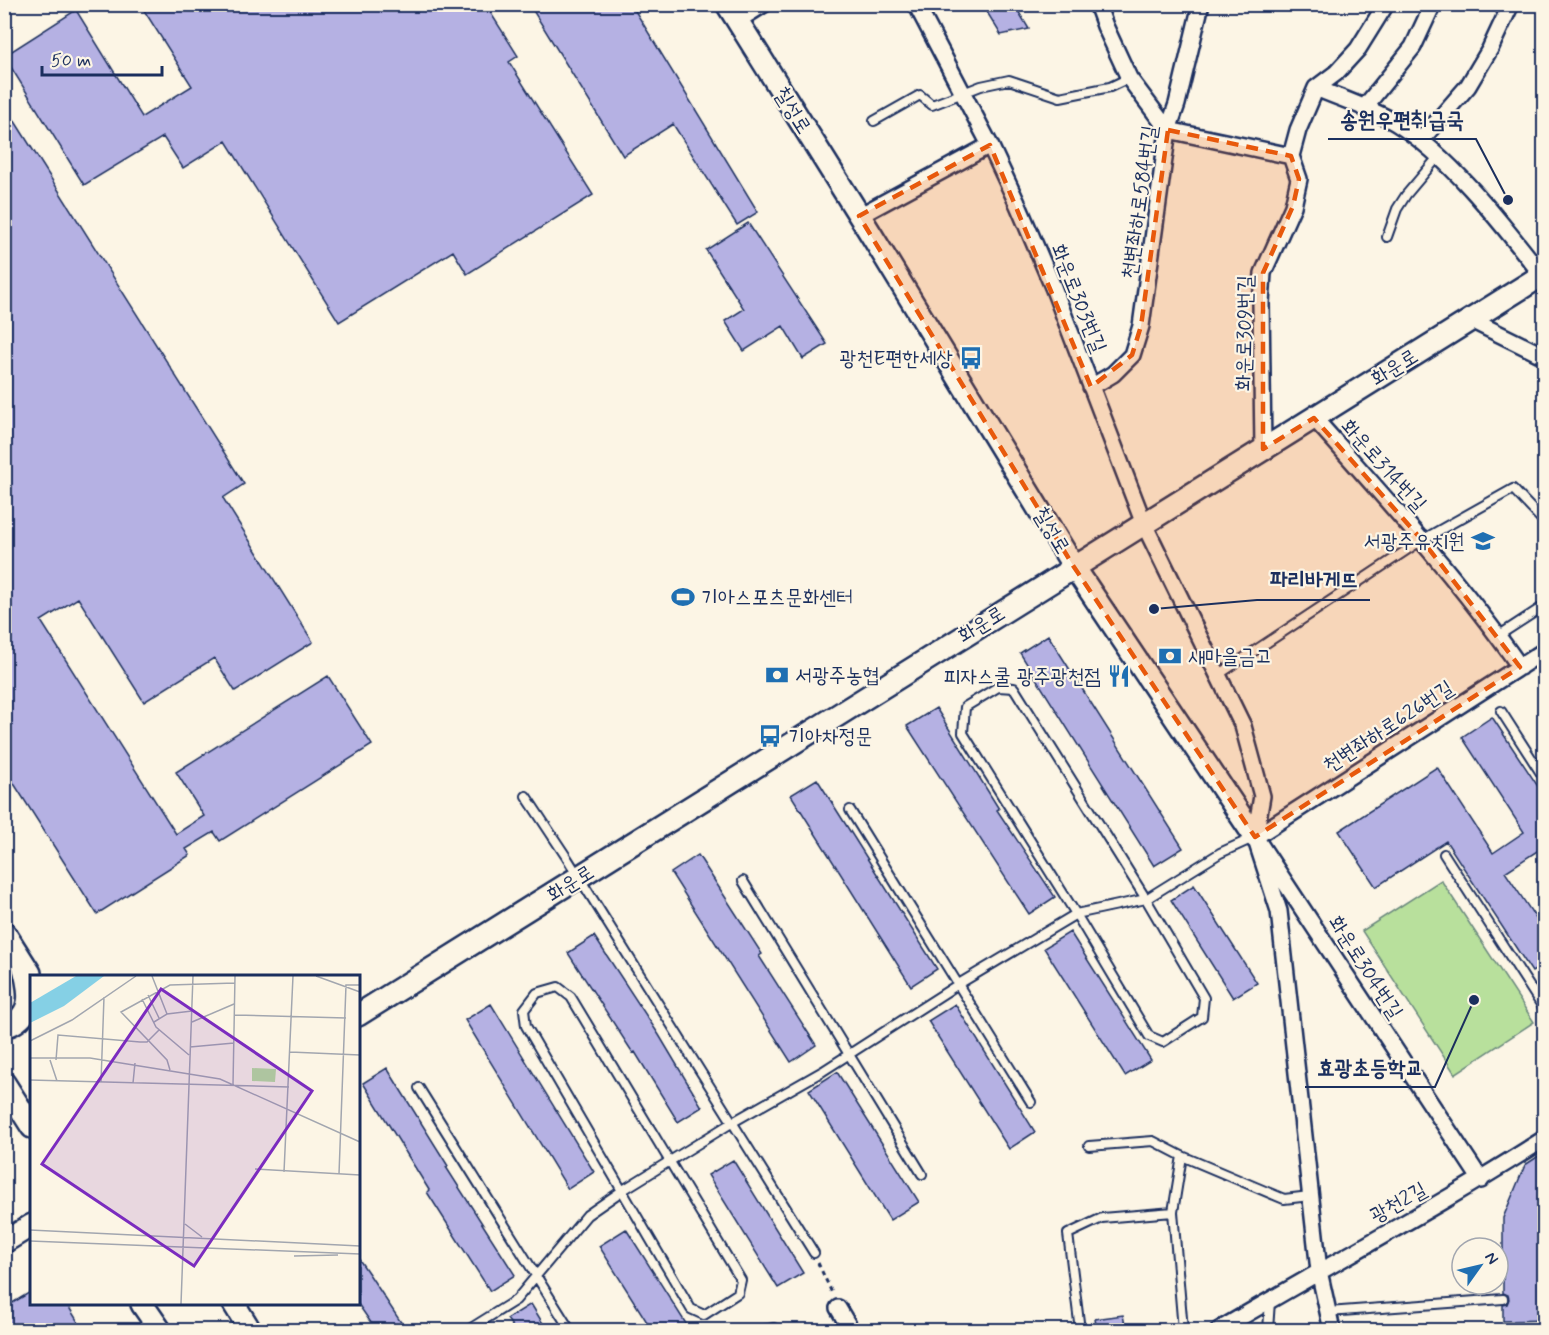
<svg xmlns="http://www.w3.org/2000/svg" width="1549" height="1335" viewBox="0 0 1549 1335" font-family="Mynerve,'Poor Story',sans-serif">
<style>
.green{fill:#b8e09c;stroke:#6a887d;stroke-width:1.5}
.building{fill:#b5b1e3;stroke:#1b2f5e;stroke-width:1.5}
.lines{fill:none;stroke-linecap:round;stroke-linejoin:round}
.lane-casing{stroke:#1b2f5e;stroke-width:12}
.street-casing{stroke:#1b2f5e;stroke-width:20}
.secondary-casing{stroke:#1b2f5e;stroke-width:26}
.path{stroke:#1b2f5e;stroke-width:3;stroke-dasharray:4.5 4.5;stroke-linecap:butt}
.lane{stroke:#fcf5e5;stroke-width:8}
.street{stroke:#fcf5e5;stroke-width:15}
.secondary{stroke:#fcf5e5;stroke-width:21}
.marked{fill:#e8590c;fill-opacity:0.2;stroke:#e8590c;stroke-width:4.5;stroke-dasharray:12 8;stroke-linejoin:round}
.labels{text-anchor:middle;stroke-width:4.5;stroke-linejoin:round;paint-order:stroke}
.street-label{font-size:21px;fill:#1b2f5e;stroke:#fcf5e5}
.poi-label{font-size:21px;fill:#1b2f5e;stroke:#fcf5e5;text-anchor:start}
.inset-road{fill:none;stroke:#a2a6af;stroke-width:1.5}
.view{fill:#7b2cbf;fill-opacity:0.15;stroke:#7b2cbf;stroke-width:3}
.inset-edge{fill:none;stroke:#1b2f5e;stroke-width:3}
.leader{fill:none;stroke:#1b2f5e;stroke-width:2}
.callout-dot{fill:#1b2f5e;stroke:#fcf5e5;stroke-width:2}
.callout-label{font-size:22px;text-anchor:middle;font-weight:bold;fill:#1b2f5e;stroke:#fcf5e5;stroke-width:4.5;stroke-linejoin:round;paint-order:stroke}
</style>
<rect width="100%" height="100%" fill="#fcf5e5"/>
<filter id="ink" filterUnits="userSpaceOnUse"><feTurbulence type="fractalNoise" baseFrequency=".0167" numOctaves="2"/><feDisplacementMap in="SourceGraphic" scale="12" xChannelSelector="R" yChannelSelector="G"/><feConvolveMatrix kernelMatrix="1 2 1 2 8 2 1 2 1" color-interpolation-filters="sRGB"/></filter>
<g filter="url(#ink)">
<path class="green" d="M1441,880L1534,1022L1455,1074L1362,931Z"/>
<path class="building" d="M140,4H485L518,56L509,62L593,195L467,274L453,251L339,322L226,141L183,168L163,137L84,185L4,56L76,10L142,117L192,86Z
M529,4H631L758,212L737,225L673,124L623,156Z
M982,4H1014L1029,29L1001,35Z
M4,104L244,484L223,498L313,642L235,691L214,658L144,702L78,598L41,621L176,834L204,816L176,772L328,676L372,745L220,841L214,832L186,849L190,855L97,914L4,768Z
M748,223L827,344L803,359L783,326L744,351L725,321L744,309L706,250Z
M1048,635L1183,848L1154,866L1020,653Z
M936,708L999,809L997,810L1055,897L1029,914L907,726Z
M1492,717L1545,797V846L1505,872L1545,932V964L1532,972L1446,841L1376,887L1339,831L1437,767L1493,853L1524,832L1462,737Z
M817,779L937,969L911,986L791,795Z
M698,855L762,954L759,956L816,1045L791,1062L671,873Z
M1194,885L1257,983L1233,998L1171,900Z
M1070,932L1151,1060L1125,1076L1044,948Z
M594,936L659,1035L702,1107L678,1122L635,1052L633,1053L568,953Z
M491,1004L594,1172L568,1189L465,1020Z
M955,1004L1035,1132L1009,1149L928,1021Z
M387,1068L448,1166L446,1167L515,1275L490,1291L427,1192L429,1190L363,1083Z
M837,1072L919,1202L890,1220L809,1090Z
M1545,1152V1320L1503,1321V1305L1507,1304L1509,1299L1508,1295L1503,1293V1218L1525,1165Z
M733,1160L803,1273L778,1288L708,1175Z
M626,1229L690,1330H652L599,1246Z
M358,1258L369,1274L406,1330H376L358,1304Z
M32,1291V1304H67L83,1330H4V1308Z
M531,1304L547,1330H515L507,1319Z
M1123,1315L1126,1330H1097L1095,1319Z"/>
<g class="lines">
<g class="lane-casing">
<path id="lane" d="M874,121L920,95L932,105L981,86L1009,80L1060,97L1110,87L1129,78
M1387,237L1397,209L1406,195L1438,157
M1498,636L1544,606
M1218,675L1422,540L1513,489L1544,522
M998,687L1014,688L1146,899L1204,998L1202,1017L1163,1042L1149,1036L1076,914L963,733L965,707Z
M1501,711L1544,778
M526,796L567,858L814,1253
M850,810L1031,1102
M1444,854L1544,1009
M743,881L922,1174
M558,987L571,997L741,1280L738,1293L704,1315L691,1309L526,1026L524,1010L537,993Z
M419,1088L570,1330
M1089,1146L1153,1141L1182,1156L1284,1199L1310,1196
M1182,1156L1173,1212L1183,1330
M1328,1312L1503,1299
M468,1330L516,1300L587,1215L623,1190L733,1122L823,1071L957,985L1076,914L1146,899L1220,853L1253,838
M764,1330L774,1328L778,1330
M1080,1330L1068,1234L1102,1218L1173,1212
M1268,1330L1270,1301"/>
</g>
<g class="street-casing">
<path id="street" d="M916,4L990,145L1018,205L1053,287L1144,524L1243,726L1262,796L1255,837L1279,911L1319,1271L1332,1330
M1097,4L1105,26L1129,78L1168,130L1291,156
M737,21L764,4
M1316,88C1342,99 1371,108 1396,123C1451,157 1502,224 1542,275
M1364,108L1413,47L1433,4
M1421,140L1468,86L1490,49L1511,4
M859,216L990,145
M1469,319L1544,356
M1091,387L1113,374L1132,355L1141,326L1168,130L1177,104L1201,4
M1314,418C1385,498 1458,578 1520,667
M1263,449L1261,303L1263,273L1293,206L1299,179L1291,156L1298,130L1316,88L1336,73L1358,49L1386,4
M1481,1180L1255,837L1544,651
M838,1308L851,1330
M1219,1330C1327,1266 1438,1207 1544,1139"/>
</g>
<g class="secondary-casing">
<path id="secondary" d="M727,4L869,231L1074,567L1255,837
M4,932L30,973
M358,1015L1544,274
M4,1027C37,1017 30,988 22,961
M4,1083L32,1127
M4,1242L32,1225
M142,1304L160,1330
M234,1304L250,1330"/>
</g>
<path class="path" d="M818,1263L833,1295"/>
<use href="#lane" class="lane"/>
<use href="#street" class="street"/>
<use href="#secondary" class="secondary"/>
</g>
</g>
<path class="marked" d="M1168,130L1291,156L1299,179L1293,206L1263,273V449L1314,418L1422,540L1520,667L1255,837L1074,567L859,216L990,145L1091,387L1132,355L1141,326Z"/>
<defs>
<g id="bus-bare" transform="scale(1.8)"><path d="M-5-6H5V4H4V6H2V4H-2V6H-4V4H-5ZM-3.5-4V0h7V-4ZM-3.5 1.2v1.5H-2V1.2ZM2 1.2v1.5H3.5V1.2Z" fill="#1f6fb2" stroke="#fcf5e5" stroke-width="2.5" paint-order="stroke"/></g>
<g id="school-bare" transform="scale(1.8)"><path d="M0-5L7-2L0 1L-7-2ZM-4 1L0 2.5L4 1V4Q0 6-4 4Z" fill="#1f6fb2" stroke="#fcf5e5" stroke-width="2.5" paint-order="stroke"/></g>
<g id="stadium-bare" transform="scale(1.8)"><path d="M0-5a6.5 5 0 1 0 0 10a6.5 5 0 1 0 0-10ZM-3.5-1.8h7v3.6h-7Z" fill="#1f6fb2" stroke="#fcf5e5" stroke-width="2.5" paint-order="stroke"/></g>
<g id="bank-bare" transform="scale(1.8)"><path d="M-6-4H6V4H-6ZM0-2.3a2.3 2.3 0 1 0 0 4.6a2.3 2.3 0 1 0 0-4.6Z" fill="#1f6fb2" stroke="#fcf5e5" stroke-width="2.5" paint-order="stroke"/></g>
<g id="restaurant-bare" transform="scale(1.8)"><path d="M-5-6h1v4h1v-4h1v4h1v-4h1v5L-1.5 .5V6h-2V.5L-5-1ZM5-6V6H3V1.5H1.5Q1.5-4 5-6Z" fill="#1f6fb2" stroke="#fcf5e5" stroke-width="2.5" paint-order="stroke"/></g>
</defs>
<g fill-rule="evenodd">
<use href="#bus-bare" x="971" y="358"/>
<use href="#school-bare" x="1483" y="541"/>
<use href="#stadium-bare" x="683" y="597"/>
<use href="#bank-bare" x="1170" y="656"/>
<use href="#bank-bare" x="777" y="675"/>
<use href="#restaurant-bare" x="1119" y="676"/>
<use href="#bus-bare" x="770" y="736"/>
</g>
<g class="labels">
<g class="street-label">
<text transform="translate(793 110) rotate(58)" y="7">칠성로</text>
<text transform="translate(1139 202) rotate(-82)" y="7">천변좌하로584번길</text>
<text transform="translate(1079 298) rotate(68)" y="7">화운로303번길</text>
<text transform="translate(1244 333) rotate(-89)" y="7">화운로309번길</text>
<text transform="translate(1394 367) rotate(-32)" y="7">화운로</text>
<text transform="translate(1384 465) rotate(48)" y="7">화운로314번길</text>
<text transform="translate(1052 530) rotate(59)" y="7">칠성로</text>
<text transform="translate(981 624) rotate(-32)" y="7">화운로</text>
<text transform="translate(1388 726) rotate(-33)" y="7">천변좌하로626번길</text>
<text transform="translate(570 883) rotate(-32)" y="7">화운로</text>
<text transform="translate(1366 967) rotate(57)" y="7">화운로304번길</text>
<text transform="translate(1398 1202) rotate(-29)" y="7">광천2길</text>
</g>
<g class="poi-label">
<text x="953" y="365" text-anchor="end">광천E편한세상</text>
<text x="1465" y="548" text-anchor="end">서광주유치원</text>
<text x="701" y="604">기아스포츠문화센터</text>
<text x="1188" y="663">새마을금고</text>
<text x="795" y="682">서광주농협</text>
<text x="1101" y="683" text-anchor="end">피자스쿨 광주광천점</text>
<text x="788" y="743">기아차정문</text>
</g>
</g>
<g transform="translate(30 975)">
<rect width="330" height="330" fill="#fcf5e5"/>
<path d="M222,93L246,94L245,107L222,106Z" fill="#b8e09c"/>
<path d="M46,1H74L34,31L0,48V28Z" fill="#85d0e5"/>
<path class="inset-road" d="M122,1L137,39M286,1L330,17M118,20L129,43M112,24L126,52L159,80M205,40L316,43M124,47L137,39L162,36M162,47L204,29M0,66L42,45L106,1M160,72L204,68M260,77L330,80M0,83H60L190,104L330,167M20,85L27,106M26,85L28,60L110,67H117L129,55M140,95L137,85L91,37L140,10L205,8M0,105L259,112M71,107L74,22M103,108L105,88M203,110L205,1M225,194L330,200M254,197L263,1M309,199L316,10H330M155,249L172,262M0,255L330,271M0,266L330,279M264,281L308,280M151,329L163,1"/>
<path class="view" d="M131,14L282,116L164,291L12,189Z"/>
<rect width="330" height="330" class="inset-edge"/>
</g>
<path class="leader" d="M1508 200L1476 139H1328M1154 609L1257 600H1370M1474 1000L1435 1087H1305"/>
<g class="callout-dot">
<circle cx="1508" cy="200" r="6"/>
<circle cx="1154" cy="609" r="6"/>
<circle cx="1474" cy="1000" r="6"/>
</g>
<g class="callout-label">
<text x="1402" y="127">송원우편취급국</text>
<text x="1314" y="587">파리바게뜨</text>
<text x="1370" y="1075">효광초등학교</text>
</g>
<rect width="1549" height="1335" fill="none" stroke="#fcf5e5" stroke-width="24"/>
<rect x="12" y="12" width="1525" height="1311" fill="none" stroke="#1b2f5e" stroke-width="2" filter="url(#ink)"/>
<g transform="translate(1480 1266) rotate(56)"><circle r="28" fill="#fcf5e5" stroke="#a2a6af" stroke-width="1.5"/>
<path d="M0-4.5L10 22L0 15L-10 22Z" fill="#1f6fb2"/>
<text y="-9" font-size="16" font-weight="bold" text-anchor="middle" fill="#1b2f5e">N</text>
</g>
<path d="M42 66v9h120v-9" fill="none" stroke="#1b2f5e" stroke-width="3"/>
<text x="51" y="66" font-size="18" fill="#1b2f5e" stroke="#fcf5e5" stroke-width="4.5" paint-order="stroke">50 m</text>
</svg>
